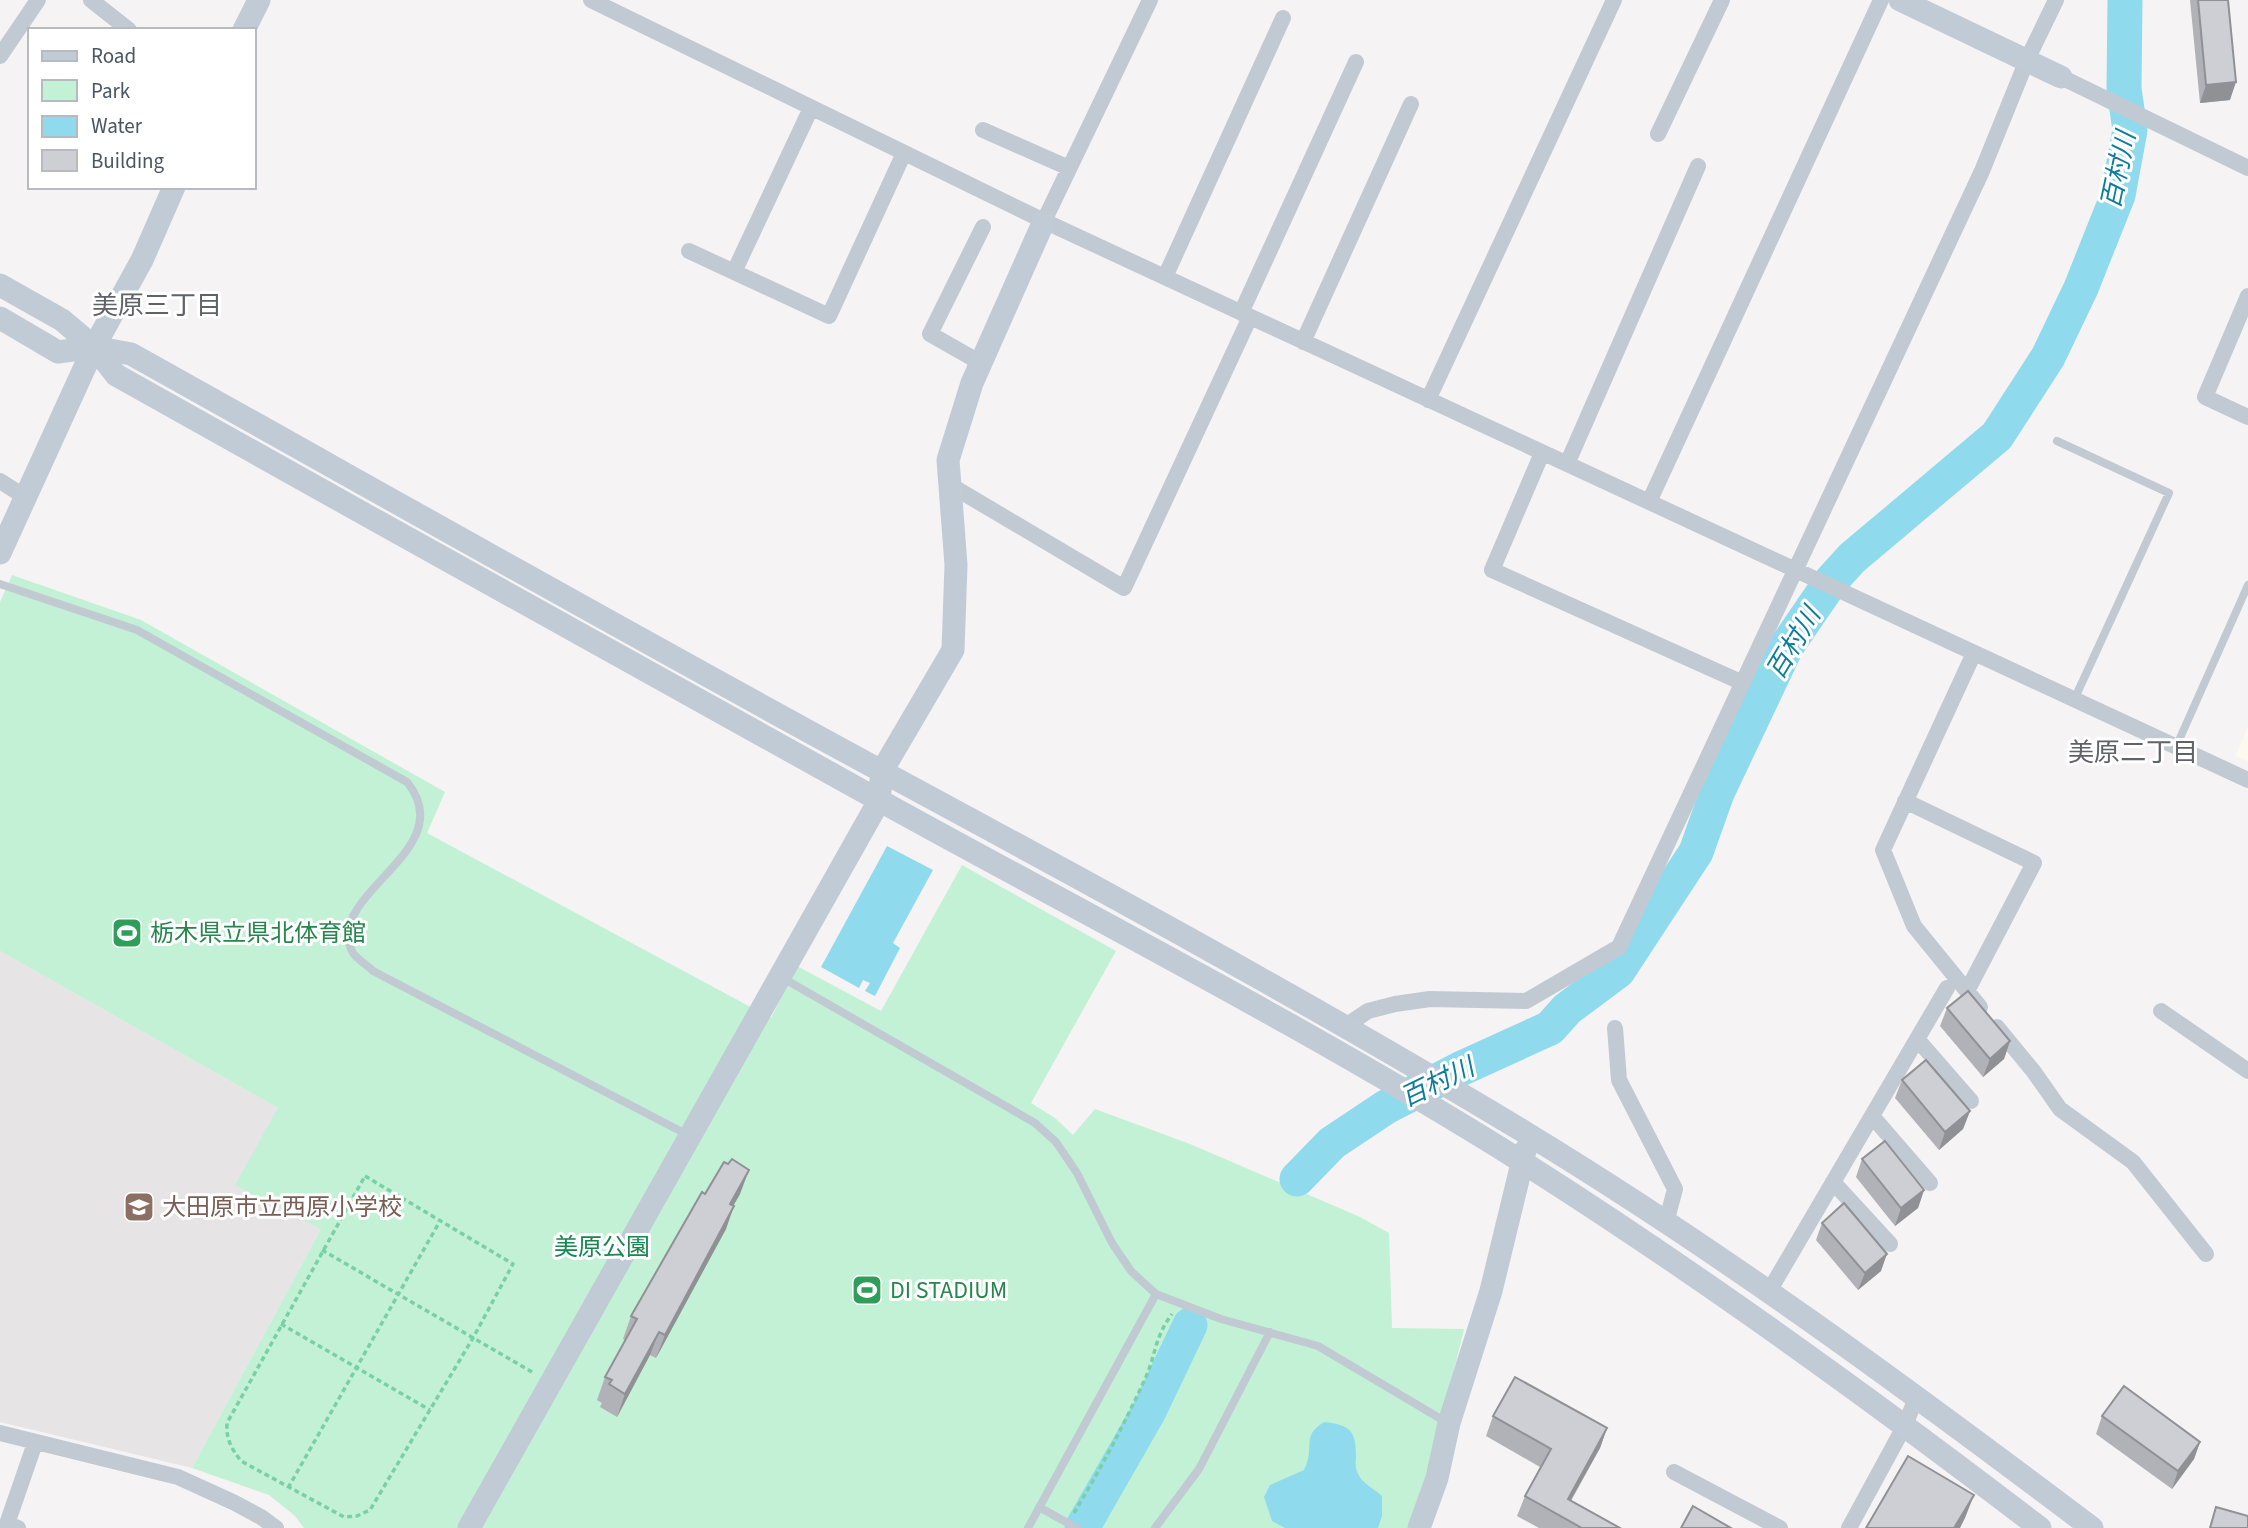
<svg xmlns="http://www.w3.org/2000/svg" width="2248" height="1528" viewBox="0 0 2248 1528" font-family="'Source Sans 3','Noto Sans JP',sans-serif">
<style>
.commercial{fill:#fdf9ef}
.education{fill:#e6e4e5}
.green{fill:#c3f1d5}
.water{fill:#90daee}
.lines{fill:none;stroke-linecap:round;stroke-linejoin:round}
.river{stroke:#90daee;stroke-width:35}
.path{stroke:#7ad0a6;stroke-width:3.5;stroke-dasharray:5 3.5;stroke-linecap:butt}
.lane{stroke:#c1cad2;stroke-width:8}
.street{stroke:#c1cad2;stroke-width:16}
.secondary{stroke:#c1cbd6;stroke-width:23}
.lane-bridge{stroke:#c1cad2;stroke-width:8}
.wall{fill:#b0b2b7}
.shaded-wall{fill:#909195}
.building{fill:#cdcfd5;stroke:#909195;stroke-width:2}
.labels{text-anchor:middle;stroke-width:6;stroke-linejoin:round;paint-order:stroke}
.leisure-label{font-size:24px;fill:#27864d;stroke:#fff;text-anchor:start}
.education-label{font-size:24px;fill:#785e54;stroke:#fff;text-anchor:start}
.park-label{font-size:24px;fill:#17864f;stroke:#fff}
.water-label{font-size:26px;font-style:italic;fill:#0c7c9b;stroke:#fff}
.neighbourhood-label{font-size:26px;fill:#5f6368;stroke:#fff}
</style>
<rect width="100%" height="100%" fill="#f5f3f3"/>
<path class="commercial" d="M2248,727V761L2235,756Z"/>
<path class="education" d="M0,951L278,1108L321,1229L192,1468L0,1422Z"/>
<path class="green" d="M12,575L141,620L445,792L427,833L771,1018L797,966L881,1011L962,865L1116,951L1031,1103L1055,1118L1073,1135L1095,1109L1190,1144L1360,1217L1389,1233L1392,1328L1464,1329L1431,1464L1409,1528H304L295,1516L269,1495L192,1468L321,1229L235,1185L278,1108L0,951V602Z"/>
<path class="water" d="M887,846L933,870L893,943L900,948L875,996L865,991L870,983L863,980L859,988L821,967Z
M1324,1422C1350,1425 1356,1430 1356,1457C1356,1460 1355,1464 1356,1468C1359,1482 1372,1487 1382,1496V1516L1378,1528H1285L1272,1521L1264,1497L1270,1485L1304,1470C1316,1446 1300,1437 1324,1422Z"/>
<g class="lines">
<path class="river" d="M1297,1179L1332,1143L1386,1107L1460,1069L1550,1028L1567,1009L1618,971L1696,852L1717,793L1786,647L1832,580L1852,558L1997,436L2048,357L2081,288L2118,195L2130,130L2124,89L2125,0
M1082,1528L1149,1411L1190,1325"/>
<path class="path" d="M365,1176L513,1264L473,1338L370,1510L357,1516L344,1517L241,1461C231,1448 226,1439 227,1423Z
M322,1250L532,1372
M281,1324L430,1410
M288,1488L440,1221
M1074,1513C1100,1470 1124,1425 1145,1379C1156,1355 1154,1338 1172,1314"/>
<path class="lane" d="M2057,441L2169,493L2074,700
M0,584L137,630L407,782C460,847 337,889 349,943C350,946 351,950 353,953C358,960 367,965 373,971L688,1135
M2176,747L2248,585
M781,977L1035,1123L1056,1142L1077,1173L1112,1243L1131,1271L1156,1294L1221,1319L1318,1346L1446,1422
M1039,1507L1055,1516
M1028,1528L1156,1294
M1155,1528L1199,1469L1270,1332"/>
<path class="street" d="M91,0L129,30
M591,0L1044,221L2248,780
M0,56L38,0
M2061,77L2248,168
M983,130L1069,168
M1658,134L1722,0
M1044,221L1150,0
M689,251L829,316L904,153
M734,272L811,108
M1165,277L1283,18
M2248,296L2205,397L2248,417
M1241,313L1356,62
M1303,342L1411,104
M981,363L930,334L983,227
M1428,400L1614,0
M1542,453L1492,570L1743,683
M1567,464L1698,166
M0,481L25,497
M950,485L1124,588L1250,317
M1649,502L1881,0
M1974,653L1883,850L1914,926L1980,1007
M1905,801L2034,863L1967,991
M2161,1011L2248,1071
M1344,1027L1368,1011L1395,1004L1430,999L1526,1001L1619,947L1982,171L2027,60L2056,0
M1997,1027L2034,1072L2060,1109L2133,1162L2206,1254
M1615,1028L1619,1080L1675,1189L1666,1223
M1917,1039L1971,1101
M1872,1116L1930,1183
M1833,1182L1890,1244
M1768,1293L1947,988
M0,1433L178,1477L235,1503L261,1517L276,1528
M1674,1472L1780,1528
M18,1528L7,1524L35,1443
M1849,1528L1905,1425L1917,1396"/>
<path class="secondary" d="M1900,0L2061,77
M244,30L259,0
M0,285L62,320L94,347L116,375C369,516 621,659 875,798C1092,918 1314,1031 1524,1163C1702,1276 1873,1400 2040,1528
M0,318L58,352L94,347L131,354C382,494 632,636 885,773C1100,889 1316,1006 1526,1133C1722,1252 1909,1390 2092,1528
M0,553L94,347L142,260L174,187
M469,1528L879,801L882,771L953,650L956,565L948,460L972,383L1044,221
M1419,1528L1437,1478L1449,1423L1491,1291L1525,1151"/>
<path class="lane-bridge" d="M1055,1516L1077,1528"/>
</g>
<path class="wall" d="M2190,0H2228L2230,100L2200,103Z
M1947,1008L2010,1041L2004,1059L1983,1077L1940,1026Z
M1902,1080L1970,1111L1963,1129L1939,1150L1895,1098Z
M1862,1159L1924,1190L1918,1208L1895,1226L1856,1177Z
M705,1194H740L733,1206L726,1229L656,1358L650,1355L617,1417L600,1407L602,1403L597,1400L605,1377L625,1340L623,1339L631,1316Z
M1822,1223L1881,1271L1858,1290L1816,1240Z
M1493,1416L1607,1428L1600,1448L1571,1501L1620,1528H1539L1517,1516L1525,1496L1540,1467L1486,1436Z
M2102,1416L2200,1442L2194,1459L2172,1489L2096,1434Z"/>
<path class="shaded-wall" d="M2236,82L2230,100L2200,103L2206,85Z
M2010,1041L2004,1059L1983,1077L1990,1059Z
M1970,1111L1963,1129L1939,1150L1945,1132Z
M749,1170L740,1194L721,1227L730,1204Z
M1924,1190L1918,1208L1895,1226L1901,1208Z
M734,1206L726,1229L656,1358L665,1335Z
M1887,1254L1881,1271L1858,1290L1865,1273Z
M659,1332L650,1355L617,1417L625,1394Z
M1607,1428L1600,1448L1560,1519L1568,1499Z
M2200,1442L2194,1459L2172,1489L2178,1471Z
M1974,1495L1965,1518L1960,1528H1954Z"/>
<path class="building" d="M2198,0H2228L2236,82L2206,85Z
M1968,991L2010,1041L1990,1059L1947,1008Z
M1926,1060L1970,1111L1945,1132L1902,1080Z
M1885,1141L1924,1190L1901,1208L1862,1159Z
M732,1159L749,1170L730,1204L734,1206L665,1335L659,1332L625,1394L609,1384L612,1380L605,1377L637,1319L631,1316L702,1192L705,1194L724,1162L728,1164Z
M1844,1203L1887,1254L1865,1273L1822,1223Z
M1515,1377L1607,1428L1568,1499L1620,1528H1579L1580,1527L1525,1496L1551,1449L1493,1416Z
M2124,1386L2200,1442L2178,1471L2102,1416Z
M1908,1456L1974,1495L1954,1528H1866Z
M1693,1506L1731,1528H1681Z
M2216,1507L2248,1516V1528H2210Z"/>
<defs>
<g id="stadium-square" transform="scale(1.575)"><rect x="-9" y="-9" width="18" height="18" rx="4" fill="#2e9e5b" stroke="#fff"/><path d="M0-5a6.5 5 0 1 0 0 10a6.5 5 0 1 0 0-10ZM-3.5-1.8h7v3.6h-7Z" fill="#fff"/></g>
<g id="school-square" transform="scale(1.575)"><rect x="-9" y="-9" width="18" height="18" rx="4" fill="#8d6e63" stroke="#fff"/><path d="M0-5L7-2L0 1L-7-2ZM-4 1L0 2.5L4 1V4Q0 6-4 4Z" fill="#fff"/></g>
</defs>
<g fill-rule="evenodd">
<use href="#stadium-square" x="127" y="933"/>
<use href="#school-square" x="139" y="1207"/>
<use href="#stadium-square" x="867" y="1290"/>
</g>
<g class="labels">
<g class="leisure-label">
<text x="150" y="941">栃木県立県北体育館</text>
<text x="890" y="1298">DI STADIUM</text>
</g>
<g class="education-label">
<text x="162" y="1215">大田原市立西原小学校</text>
</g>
<g class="park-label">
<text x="602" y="1255">美原公園</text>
</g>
<g class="water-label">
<text transform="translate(2118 170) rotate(-78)" y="9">百村川</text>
<text transform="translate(1793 643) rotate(-59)" y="9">百村川</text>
<text transform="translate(1437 1082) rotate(-26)" y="9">百村川</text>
</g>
<g class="neighbourhood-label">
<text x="157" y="314">美原三丁目</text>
<text x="2133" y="761">美原二丁目</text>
</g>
</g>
<rect x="28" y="28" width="228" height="161" fill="#ffffff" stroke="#b7bbc0" stroke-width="2"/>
<rect x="42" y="51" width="35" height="10" fill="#c1cbd6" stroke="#b7bbc0" stroke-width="2"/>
<text x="91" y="63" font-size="21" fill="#4a5661">Road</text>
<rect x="42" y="80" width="35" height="21" fill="#c3f1d5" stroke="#b7bbc0" stroke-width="2"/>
<text x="91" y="98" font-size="21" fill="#4a5661">Park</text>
<rect x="42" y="116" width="35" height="21" fill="#90daee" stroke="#b7bbc0" stroke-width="2"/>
<text x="91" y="133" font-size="21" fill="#4a5661">Water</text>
<rect x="42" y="150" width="35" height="21" fill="#cdcfd5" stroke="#b7bbc0" stroke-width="2"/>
<text x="91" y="168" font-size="21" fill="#4a5661">Building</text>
</svg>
